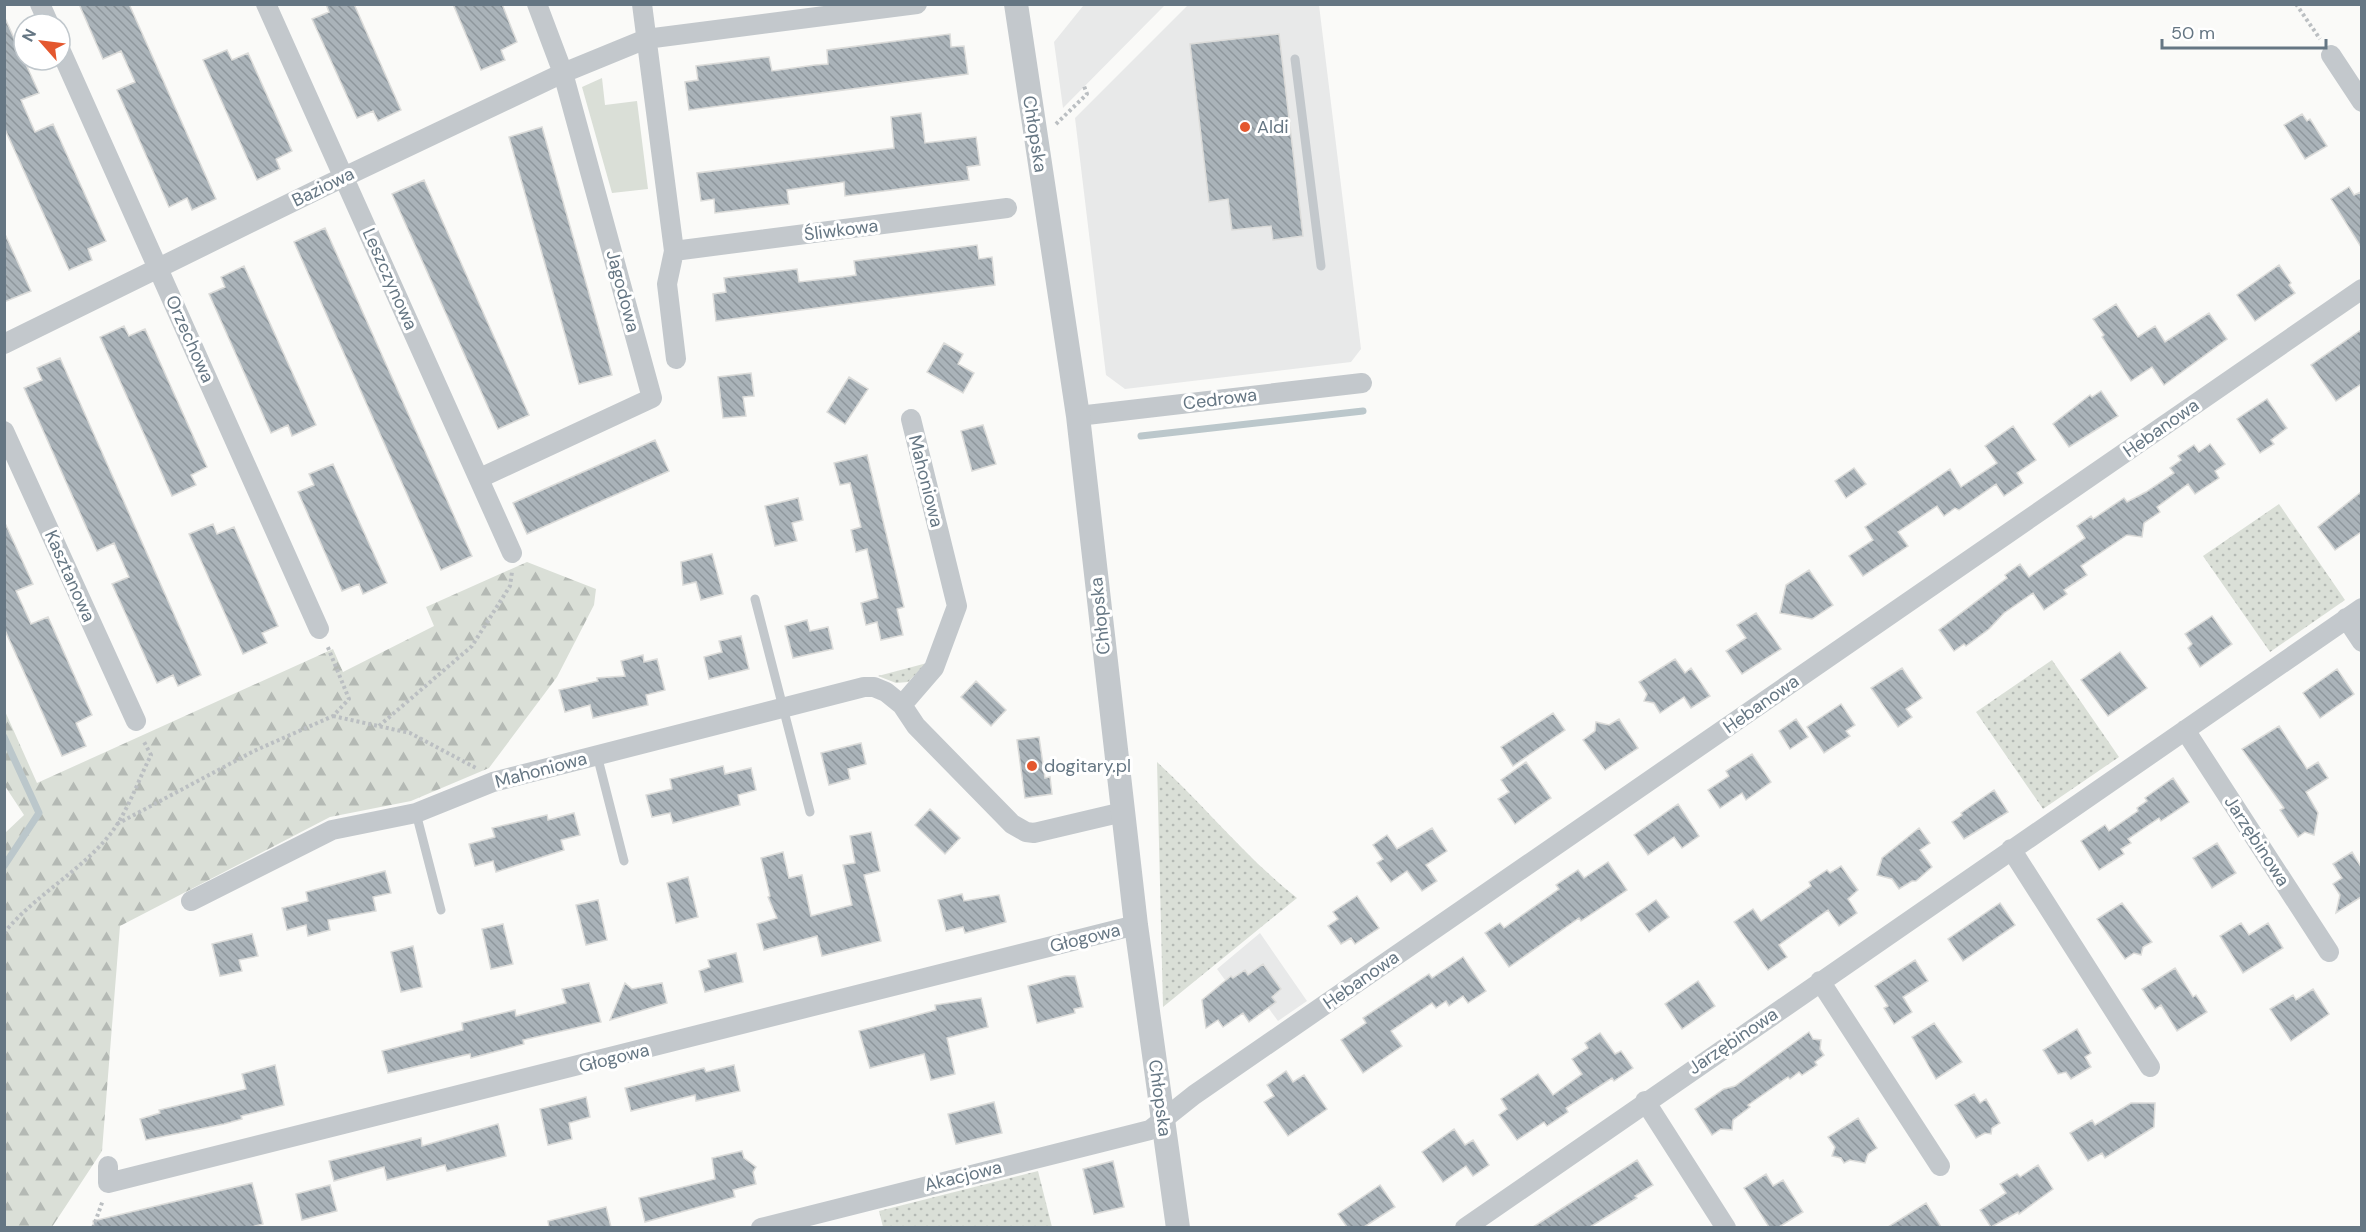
<svg xmlns="http://www.w3.org/2000/svg" width="2366" height="1232" viewBox="0 0 2366 1232" font-family="'DM Sans',sans-serif">
<style>
.built{fill:#e8e9e9}
.grass{fill:url(#grass-dots)}
.forest{fill:url(#forest-firs)}
.green{fill:#dadfd7}
.lines{fill:none;stroke-linecap:round;stroke-linejoin:round}
.stream{stroke:#bbc7cb;stroke-width:7}
.building{fill:url(#building-back-hatch);stroke:#dcdcda;stroke-width:1.5}
.path{stroke:#bbbfc2;stroke-width:4;stroke-dasharray:3 3;stroke-linecap:butt}
.service{stroke:#c3c8cc;stroke-width:9}
.minor{stroke:#c3c8cc;stroke-width:20}
.tertiary{stroke:#c3c8cc;stroke-width:24}
.poi-dot{fill:#e4572e;stroke:#fff;stroke-width:2}
.labels{text-anchor:middle;stroke-width:6;stroke-linejoin:round;paint-order:stroke}
.poi-label{font-size:18px;fill:#657683;stroke:#fff;text-anchor:start}
.street-label{font-size:18px;fill:#657683;stroke:#fff}
</style>
<defs>
<pattern id="grass-dots" width="8" height="8" patternUnits="userSpaceOnUse" patternTransform="scale(1.5)"><rect width="8" height="8" fill="#dadfd7"/><path d="M2 2h.1M6 6h.1" fill="none" stroke="#b4b9b4" stroke-width="1.8" stroke-linecap="round"/></pattern>
<pattern id="forest-firs" width="22" height="20" patternUnits="userSpaceOnUse" patternTransform="scale(1.5)"><rect width="22" height="20" fill="#dadfd7"/><path d="M5 1l3.5 6h-7zM16 11l3.5 6h-7z" fill="#b4b9b4"/></pattern>
<pattern id="building-back-hatch" width="6" height="6" patternUnits="userSpaceOnUse" patternTransform="scale(1.5)"><rect width="6" height="6" fill="#aab3b9"/><path d="M-1 5l2 2M0 0l6 6M5-1l2 2" fill="none" stroke="#8e969c"/></pattern>
</defs>
<rect width="100%" height="100%" fill="#fafaf8"/>
<path class="built" d="M1092,5H1165L1063,108L1054,42L1083,6Z
M1188,5H1319L1361,349L1351,362L1125,389L1106,375L1075,118Z
M1260,933L1307,1001L1278,1021L1250,983L1241,990L1231,976L1225,980L1217,969Z"/>
<path class="grass" d="M2279,504L2345,600L2270,652L2203,556Z
M2052,660L2119,757L2043,809L1976,712Z
M927,663L908,682L896,683L878,676Z
M1157,762C1205,806 1245,857 1297,898L1163,1007Z
M1038,1171L1052,1227H883L879,1211Z"/>
<path class="forest" d="M527,562L596,589L594,605L557,677L489,768L411,801L330,817L120,926L102,1151L52,1227H5V833L24,815L5,786L4,709L37,783L333,649L343,672L434,626L426,607Z"/>
<path class="green" d="M602,78L605,105L637,101L648,189L612,193L582,87Z"/>
<g class="lines">
<path class="stream" d="M1141,436L1363,411
M4,737L39,813L4,866"/>
</g>
<path class="building" d="M79,4H129L216,199L192,210L187,198L169,207L117,90L135,82L121,51L103,59Z
M326,4H354L401,110L378,121L373,111L357,118L312,19L329,12Z
M453,4H502L517,42L501,50L505,60L481,70Z
M4,16L39,93L21,100L35,132L53,124L106,241L88,249L92,260L69,270L4,127Z
M950,34L951,47L964,46L968,74L689,110L685,82L698,80L696,66L769,57L772,71L815,65L828,64L827,50Z
M1279,34L1303,236L1273,240L1271,226L1232,230L1228,199L1209,202L1190,44Z
M227,50L232,60L248,53L292,151L276,159L280,169L257,180L203,60Z
M921,113L925,143L976,137L980,165L967,167L969,180L845,196L844,182L787,190L789,204L715,213L714,199L701,201L697,173L894,148L891,117Z
M2302,114L2307,121L2310,119L2327,146L2305,159L2284,125Z
M542,127L612,375L579,384L509,137Z
M424,180L529,415L498,429L392,194Z
M2349,187L2354,195L2361,192V247L2331,199Z
M325,228L472,556L441,570L294,242Z
M4,232L31,291L4,302Z
M977,245L979,259L992,257L995,285L716,321L713,294L726,292L724,278L797,269L799,282L843,277L856,275L854,261Z
M2279,265L2291,283L2289,285L2295,293L2255,321L2237,295Z
M244,266L316,425L292,436L288,425L271,433L209,294L225,287L221,277Z
M2116,304L2138,337L2155,326L2165,342L2209,313L2227,339L2164,385L2152,367L2131,381L2102,337L2104,335L2093,319Z
M124,326L129,336L145,329L207,467L191,475L196,485L172,496L100,337Z
M2361,330V384L2336,401L2311,365Z
M944,343L963,354L958,364L974,373L963,393L927,372Z
M60,358L201,675L178,686L173,675L157,683L112,584L129,577L114,543L97,551L24,388L42,380L37,368Z
M751,373L754,396L743,397L746,416L723,418L718,377Z
M849,377L868,389L845,424L827,412Z
M2101,391L2118,416L2069,447L2053,424L2090,395L2092,397Z
M2267,399L2287,428L2271,440L2274,444L2260,453L2237,419Z
M983,425L996,464L972,471L961,431Z
M2013,426L2036,460L2017,473L2023,483L2004,496L1996,484L1959,510L1955,508L1944,516L1937,506L1898,532L1908,546L1863,576L1849,556L1873,540L1865,527L1950,469L1961,487L1997,463L1985,446Z
M655,440L669,471L527,534L513,503Z
M2210,444L2225,464L2215,471L2219,478L2195,494L2188,484L2157,507L2160,512L2144,523L2142,537L2127,535L2081,566L2087,575L2064,590L2067,594L2044,610L2033,593L2004,613L1989,629L1966,646L1964,644L1954,651L1939,630L2007,578L2005,575L2020,564L2029,577L2085,538L2077,526L2091,516L2093,519L2124,498L2127,502L2146,492L2174,473L2170,468L2181,460L2178,456L2194,445L2199,452Z
M867,455L904,607L897,609L903,635L881,640L877,622L866,625L861,603L878,598L867,549L856,552L851,530L861,527L850,483L840,485L834,463Z
M333,464L387,583L363,594L359,584L342,591L298,492L314,485L309,474Z
M1854,468L1866,484L1846,498L1835,481Z
M2361,492V532L2335,550L2318,527Z
M798,498L803,520L792,523L797,541L775,546L765,506Z
M4,521L33,584L16,591L31,624L48,617L92,715L76,723L86,746L62,756L4,628Z
M213,524L217,534L234,527L278,626L262,633L267,643L243,654L189,534Z
M712,554L723,594L701,600L696,582L683,585L681,562Z
M1809,570L1833,605L1812,619L1780,613L1786,585Z
M1756,613L1781,649L1742,674L1726,651L1746,638L1737,625Z
M2212,616L2232,644L2200,667L2188,648L2192,644L2185,634Z
M807,620L810,631L828,627L833,649L793,658L785,626Z
M741,636L749,669L709,679L704,657L722,652L719,641Z
M2120,652L2147,688L2108,716L2081,680Z
M643,655L644,662L657,659L665,690L646,695L648,705L593,718L590,705L565,712L559,690L598,681L597,678L625,676L621,661Z
M1675,659L1685,673L1691,668L1710,696L1691,708L1684,697L1660,713L1654,703L1644,701L1647,694L1639,682Z
M1902,668L1922,698L1906,709L1912,717L1898,727L1871,688Z
M2337,669L2354,694L2320,718L2303,693Z
M976,681L1006,710L991,726L961,697Z
M1841,704L1855,725L1846,731L1850,736L1824,753L1807,727Z
M1553,713L1565,730L1513,766L1501,747Z
M1619,719L1638,748L1605,770L1583,740L1595,731L1596,722L1609,725Z
M1796,719L1808,737L1790,749L1779,731Z
M2279,726L2307,769L2318,762L2328,778L2306,792L2318,813L2314,835L2305,832L2298,837L2280,810L2284,808L2242,749Z
M1039,737L1045,778L1050,777L1052,794L1025,798L1017,740Z
M861,743L866,764L848,769L850,779L829,785L821,753Z
M1752,754L1771,782L1746,800L1742,793L1720,808L1708,790L1729,776L1726,771Z
M1526,762L1551,798L1515,824L1498,799L1509,792L1501,780Z
M723,766L725,774L751,768L756,790L738,795L740,805L673,823L670,813L652,817L646,795L672,789L670,779Z
M2173,778L2189,802L2161,821L2159,818L2128,839L2131,843L2121,849L2124,854L2099,870L2081,841L2105,825L2109,831L2138,811L2137,808L2147,801L2145,798Z
M1994,790L2008,812L1964,839L1952,822L1962,815L1961,813Z
M1678,804L1699,836L1682,848L1674,837L1648,855L1634,835Z
M930,809L960,838L945,854L915,825Z
M574,813L580,835L561,840L564,850L496,872L493,861L475,866L469,844L495,837L492,828L547,815L548,820Z
M1432,828L1447,851L1426,865L1437,881L1422,891L1407,871L1391,882L1377,863L1383,859L1373,845L1387,835L1397,849Z
M1919,828L1930,843L1920,850L1932,867L1916,881H1912L1899,889L1892,879L1877,875L1882,858Z
M871,832L880,871L864,875L881,941L822,956L817,936L764,950L757,924L777,918L768,897L770,896L761,858L783,852L789,878L802,875L811,916L852,905L843,865L855,863L850,836Z
M2217,843L2236,873L2212,888L2193,858Z
M2352,852L2361,867V897L2336,913L2340,895L2333,884L2342,878L2333,864Z
M1608,862L1627,890L1581,921L1579,918L1509,967L1485,933L1500,923L1504,928L1559,889L1556,885L1578,870L1584,878Z
M1841,866L1858,890L1848,899L1857,913L1839,926L1828,910L1779,945L1787,957L1768,970L1734,922L1753,909L1761,921L1811,886L1809,882L1827,870L1830,873Z
M385,871L391,893L373,897L376,911L328,920L330,930L308,936L306,925L287,930L282,908L308,901L306,892Z
M688,877L698,917L676,923L667,883Z
M962,894L964,901L999,895L1006,922L965,933L963,927L946,931L938,900Z
M1357,896L1379,928L1355,944L1351,938L1341,944L1328,926L1338,919L1333,912Z
M598,900L607,940L586,945L576,905Z
M1656,900L1669,917L1649,932L1636,914Z
M2000,903L2015,925L1963,961L1948,939Z
M2122,903L2152,942L2143,947L2141,955L2134,953L2125,959L2097,919Z
M2241,923L2249,935L2268,923L2283,948L2243,973L2220,936Z
M503,924L513,964L491,969L482,929Z
M252,934L258,956L239,960L242,971L220,976L212,944Z
M413,946L422,987L401,992L391,952Z
M736,953L743,982L705,992L699,971L710,967L708,960Z
M1463,957L1486,991L1468,1003L1463,996L1449,1006L1446,1001L1436,1008L1432,1003L1391,1031L1402,1046L1363,1073L1341,1040L1366,1023L1363,1018L1429,974L1432,978Z
M1915,960L1928,981L1903,997L1912,1012L1894,1024L1884,1008L1888,1006L1875,986Z
M1263,964L1281,989L1272,997L1276,1002L1249,1022L1243,1013L1223,1027L1218,1020L1206,1028L1202,1000L1231,976L1233,978L1245,970L1248,975Z
M2175,968L2193,997L2196,995L2207,1012L2177,1031L2161,1005L2155,1009L2142,989Z
M1065,976H1075L1083,1007L1074,1009L1075,1013L1037,1023L1028,986Z
M1698,981L1715,1006L1682,1029L1665,1004Z
M589,983L601,1022L523,1040L524,1044L471,1058L470,1054L388,1073L382,1051L463,1030L462,1023L515,1010L516,1016L566,1003L562,989Z
M625,983L632,989L662,983L667,1003L610,1020Z
M2313,989L2329,1014L2291,1041L2270,1009L2293,995L2296,1000Z
M981,998L988,1027L947,1038L955,1074L931,1080L924,1054L870,1068L859,1031L936,1010L935,1005Z
M1934,1023L1962,1062L1936,1079L1912,1037Z
M2077,1029L2091,1053L2085,1057L2091,1067L2071,1079L2066,1072L2058,1074L2043,1050Z
M1809,1032L1813,1039L1821,1040L1820,1049L1824,1055L1815,1062L1817,1065L1802,1075L1799,1072L1790,1079L1788,1077L1748,1105L1750,1107L1733,1120L1732,1130L1721,1129L1712,1135L1695,1109L1724,1089L1735,1086Z
M1600,1033L1615,1054L1621,1051L1633,1068L1614,1081L1612,1078L1566,1108L1568,1112L1547,1126L1544,1122L1517,1140L1499,1115L1507,1109L1501,1099L1538,1074L1553,1095L1582,1074L1572,1059L1588,1048L1585,1043Z
M275,1065L284,1105L241,1116L242,1119L224,1124L146,1140L140,1119L160,1113L159,1110L246,1089L242,1074Z
M734,1065L740,1091L696,1101L695,1095L631,1111L625,1088L704,1068L706,1072Z
M1286,1071L1293,1082L1304,1075L1327,1109L1288,1136L1264,1102L1274,1096L1267,1085Z
M1974,1094L1980,1103L1986,1099L2000,1123L1992,1128L1991,1134L1985,1133L1976,1138L1955,1105Z
M586,1097L590,1117L569,1123L572,1139L548,1145L540,1109Z
M994,1102L1002,1133L956,1144L948,1114Z
M2131,1103H2155L2154,1127L2105,1158L2102,1153L2088,1161L2070,1133L2092,1120L2095,1125Z
M1858,1118L1877,1148L1868,1154L1865,1163L1850,1160L1844,1163L1841,1158L1832,1156L1835,1147L1828,1137Z
M498,1124L506,1156L447,1171L445,1165L387,1180L384,1167L334,1181L329,1161L421,1138L422,1146Z
M1454,1129L1465,1145L1473,1140L1489,1165L1473,1176L1466,1166L1443,1182L1422,1152Z
M742,1151L744,1158L756,1167L753,1172L756,1184L733,1190L735,1197L645,1222L639,1198L715,1179L712,1158Z
M1637,1160L1653,1185L1635,1196L1637,1198L1590,1227H1533Z
M1113,1161L1124,1207L1094,1214L1083,1169Z
M2038,1165L2053,1189L2019,1214L2018,1212L1991,1227L1980,1210L2006,1193L2000,1184L2017,1174L2020,1177Z
M1766,1174L1773,1186L1783,1180L1803,1212L1779,1227H1769L1744,1188Z
M252,1183L263,1224L251,1227H94L93,1221Z
M330,1185L337,1211L302,1220L296,1194Z
M1380,1185L1395,1207L1364,1227H1347L1338,1214Z
M1926,1203L1941,1227H1888Z
M606,1207L611,1227H549L548,1221Z"/>
<g class="lines">
<path class="path" d="M2296,4L2320,39
M1056,124L1087,94L1084,86
M333,716L410,733L476,768
M379,726L472,646L510,586L512,572
M117,824L254,751L333,716L349,699L327,645
M4,933C36,893 92,865 118,823C131,802 140,777 151,755L143,740
M93,1228L103,1200"/>
<path class="service" d="M1295,59L1321,266
M755,599L810,812
M597,755L624,861
M416,813L441,910"/>
<path class="minor" d="M40,4L49,24
M266,4L512,553
M642,4L674,251L667,284L676,359
M60,49L319,629
M2331,55L2362,102
M674,251L1007,208
M4,344L323,187L563,73L646,39L917,4
M1078,416L1362,383
M4,431L136,721
M480,478L652,398L563,73L537,4
M2346,618L2362,642
M902,705L934,668L957,606L911,419
M2185,730L2329,952
M2011,849L2150,1067
M191,901L332,830L416,813L493,782L864,687H874L886,692L902,705L916,726L1012,824L1026,832L1034,833L1123,812
M1820,981L1940,1166
M1645,1101L1726,1228
M108,1166V1183L1136,925
M761,1228L1150,1130L1194,1095L2362,289
M1465,1228L2362,608"/>
<path class="tertiary" d="M1016,4L1078,416L1136,925L1178,1228"/>
</g>
<g class="poi-dot">
<circle cx="1245" cy="127" r="6"/>
<circle cx="1032" cy="766" r="6"/>
</g>
<g class="labels">
<g class="poi-label">
<text x="1257" y="133">Aldi</text>
<text x="1044" y="772">dogitary.pl</text>
</g>
<g class="street-label">
<text transform="translate(1035 134) rotate(81)" y="6">Chłopska</text>
<text transform="translate(323 187) rotate(-26)" y="6">Baziowa</text>
<text transform="translate(841 230) rotate(-7)" y="6">Śliwkowa</text>
<text transform="translate(390 279) rotate(66)" y="6">Leszczynowa</text>
<text transform="translate(623 291) rotate(75)" y="6">Jagodowa</text>
<text transform="translate(190 339) rotate(66)" y="6">Orzechowa</text>
<text transform="translate(1220 399) rotate(-7)" y="6">Cedrowa</text>
<text transform="translate(2161 428) rotate(-35)" y="6">Hebanowa</text>
<text transform="translate(926 481) rotate(76)" y="6">Mahoniowa</text>
<text transform="translate(70 576) rotate(66)" y="6">Kasztanowa</text>
<text transform="translate(1100 616) rotate(-96)" y="6">Chłopska</text>
<text transform="translate(1761 704) rotate(-35)" y="6">Hebanowa</text>
<text transform="translate(541 770) rotate(-15)" y="6">Mahoniowa</text>
<text transform="translate(2257 841) rotate(57)" y="6">Jarzębinowa</text>
<text transform="translate(1085 938) rotate(-14)" y="6">Głogowa</text>
<text transform="translate(1361 980) rotate(-35)" y="6">Hebanowa</text>
<text transform="translate(1733 1041) rotate(-34)" y="6">Jarzębinowa</text>
<text transform="translate(614 1058) rotate(-14)" y="6">Głogowa</text>
<text transform="translate(1160 1098) rotate(82)" y="6">Chłopska</text>
<text transform="translate(963 1176) rotate(-14)" y="6">Akacjowa</text>
</g>
</g>
<rect width="2366" height="1232" fill="none" stroke="#657683" stroke-width="12"/>
<g transform="translate(42 42) rotate(298)"><circle r="28" fill="#ffffff" stroke="#c1c8cd" stroke-width="1.5"/>
<path d="M0-4.5L10 22L0 15L-10 22Z" fill="#e4572e"/>
<text y="-9" font-size="16" font-weight="bold" text-anchor="middle" fill="#657683">N</text>
</g>
<path d="M2162 39v9h164v-9" fill="none" stroke="#657683" stroke-width="3"/>
<text x="2171" y="39" font-size="18" fill="#657683" stroke="#ffffff" stroke-width="4.5" paint-order="stroke">50 m</text>
</svg>
